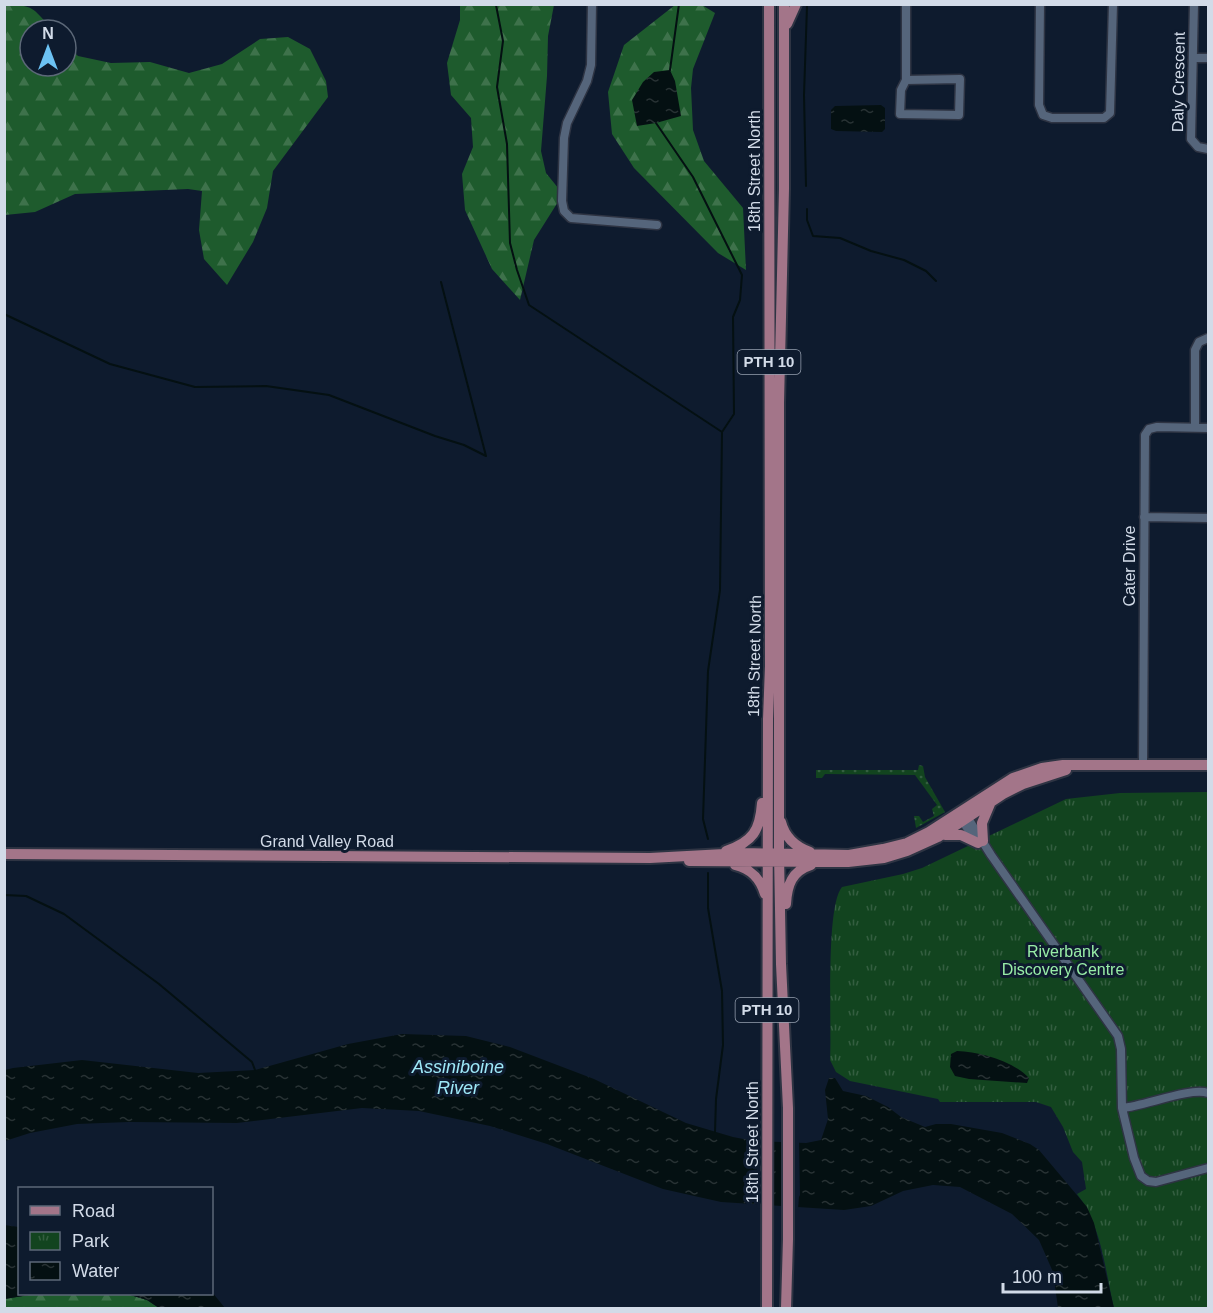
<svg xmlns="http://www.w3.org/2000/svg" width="1213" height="1313" viewBox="0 0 1213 1313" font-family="Helvetica,sans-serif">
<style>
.grass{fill:url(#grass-dots)}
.forest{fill:url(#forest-firs)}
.park{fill:url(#park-tufts)}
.water{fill:url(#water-ripples)}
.pier{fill:#0e1b2e}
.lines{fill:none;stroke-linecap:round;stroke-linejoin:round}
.stream{stroke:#041012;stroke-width:2}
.minor-casing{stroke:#2e3443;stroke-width:11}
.major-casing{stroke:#2e3443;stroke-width:14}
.minor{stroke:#55657b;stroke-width:8}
.major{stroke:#a37589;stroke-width:10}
.labels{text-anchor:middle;stroke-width:6;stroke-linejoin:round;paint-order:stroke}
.shield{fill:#0e1b2e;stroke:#97a1b0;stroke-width:1.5}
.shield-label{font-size:15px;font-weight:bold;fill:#d2dbe8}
.street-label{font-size:16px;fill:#d2dbe8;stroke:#0e1b2e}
.park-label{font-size:16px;fill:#98eda7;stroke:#0e1b2e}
.water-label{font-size:18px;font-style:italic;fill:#9ee8f8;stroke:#0e1b2e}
</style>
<defs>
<pattern id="grass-dots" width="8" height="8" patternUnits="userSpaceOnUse" patternTransform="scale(1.5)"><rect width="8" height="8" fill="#12441f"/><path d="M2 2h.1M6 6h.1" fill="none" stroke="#345e40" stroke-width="1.8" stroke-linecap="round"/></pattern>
<pattern id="forest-firs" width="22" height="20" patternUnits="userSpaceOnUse" patternTransform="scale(1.5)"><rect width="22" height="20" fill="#1e5b2d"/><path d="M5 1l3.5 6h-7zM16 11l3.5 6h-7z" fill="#3e724b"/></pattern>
<pattern id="park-tufts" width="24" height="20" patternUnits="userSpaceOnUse" patternTransform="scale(1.5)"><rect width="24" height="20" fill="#12441f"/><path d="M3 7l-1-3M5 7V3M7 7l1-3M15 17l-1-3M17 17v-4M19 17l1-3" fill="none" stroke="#345e40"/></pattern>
<pattern id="water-ripples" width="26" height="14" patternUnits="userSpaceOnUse" patternTransform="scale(1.5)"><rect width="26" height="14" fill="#041012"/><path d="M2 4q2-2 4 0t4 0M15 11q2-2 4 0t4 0" fill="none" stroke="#283234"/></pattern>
</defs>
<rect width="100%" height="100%" fill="#0e1b2e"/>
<path class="grass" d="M919,765L923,766L925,777L945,812L916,828L914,816H919L923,822L934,816L932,809L937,805L915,775L825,774L822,778H816V770H918Z"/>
<path class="forest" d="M4,5C35,4 33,9 53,30H30V66H66V44L78,56L111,63L150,62L189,73L222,64L260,39L288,37L310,49L326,81L328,97L273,171L267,208L253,242L227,285L204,259L199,230L202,191L188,189L75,194L35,212L5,215Z
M460,5H554L548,36L547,76L541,151L546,173L563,194L534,240L520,300L492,269L465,210L462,174L473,147L471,118L451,95L447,63L460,20Z
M675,5H702L715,13L693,69L691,88L693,130L704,161L743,208L746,270L718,253L634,168L612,134L608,92L624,45Z
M35,1294H127L147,1300L159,1308H5L4,1299Z"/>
<path class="park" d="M1208,792V1308H1114C1105,1270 1102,1226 1077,1194L1086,1189L1082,1162L1073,1152L1063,1127L1051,1107L1036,1102H940L938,1099L850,1081L836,1072L830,1060C832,1028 825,907 842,887L903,874L922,868L1066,799L1120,793Z"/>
<path class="water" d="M670,70L675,81L681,116L656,123L637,126L632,100L643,82L654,72Z
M881,105L885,108V129L882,132L836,131L831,129V110L835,106Z
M402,1034L466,1036L510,1047L594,1079L686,1123L733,1137L754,1141L806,1143L821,1140L828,1119L825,1090L829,1078H835L843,1091L866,1096L888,1107L901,1117L925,1127L936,1124H951L1002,1133L1030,1144L1039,1150L1087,1207L1094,1223L1114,1308H1058L1053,1272L1039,1240L1012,1214L960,1187L933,1185L903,1191L871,1206L844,1210L721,1202L663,1189L547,1144L490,1126L419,1111L362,1108L237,1123L129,1122L77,1124L30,1133L5,1141V1070L13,1068L82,1060L198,1073L255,1070L348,1044Z
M957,1051C980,1052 1013,1061 1029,1078L1027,1083L969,1079L955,1076L950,1067L951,1054Z
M4,1225L19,1227L20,1294H35L5,1299Z
M212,1292L225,1308H159L147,1300L127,1294Z"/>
<path class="pier" d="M757,1138L773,1139V1209L757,1208L756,1195Z
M782,1139H799L800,1195L799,1197L798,1210L782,1209Z"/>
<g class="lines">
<path class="stream" d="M496,5L503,41L497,87L507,144L510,243L517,270L529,305L722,432
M670,70L679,4
M656,123L693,177L742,275L740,300L733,317L734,414L722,432L720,590L708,671L703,819L708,839
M806,186L804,95L807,6
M807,209V220L813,236L840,238L871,251L904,260L926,271L936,281
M4,314L110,364L195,387L266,386L329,395L435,436L464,445L486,456L441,282
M708,873V908L722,991L723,1045L716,1099L715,1132
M4,895L26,896L64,914L159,984L252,1062L255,1070"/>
<g class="minor-casing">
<path id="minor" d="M592,4L591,65L587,81L567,123L564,138L562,201L564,211L571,218L657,225
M1040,4L1039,105L1043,115L1052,118H1104L1110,113L1113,4
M1194,4L1191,139L1198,147L1208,149
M1194,58H1208
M906,80L960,79L959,115L900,114L901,90L906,80V4
M1195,427V350L1199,342L1208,338
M1144,517L1208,518
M1143,765L1145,435L1149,429L1157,427L1208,428
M964,812L991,855L1118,1036L1121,1049L1122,1108L1134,1158L1141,1176L1148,1181L1156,1182L1208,1168
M960,818L977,842
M1122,1108C1145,1106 1190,1087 1208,1093"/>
</g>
<g class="major-casing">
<path id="major" d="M784,4V189L779,403V854L781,964L788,1108V1239L786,1308
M787,24L796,4
M781,822C785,838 796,847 810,852
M945,835H961L978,843
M983,841L982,823L990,804
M726,851C753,842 760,830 762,803
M4,854L650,858L743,853L849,855L883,849L907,843L929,832L1013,778L1042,768L1063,765H1208
M689,861L848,862L884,858L907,851L938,837L1003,794L1023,784L1066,770
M735,865C751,869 760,878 765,894
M786,904C787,885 792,871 811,865
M767,1308L768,719L770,666L769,4"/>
</g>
<use href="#minor" class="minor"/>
<use href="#major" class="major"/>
</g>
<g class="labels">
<g class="shield">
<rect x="737.5" y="350" width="63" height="24" rx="4.5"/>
<rect x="735.5" y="998" width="63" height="24" rx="4.5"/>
</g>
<g class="shield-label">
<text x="769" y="367">PTH 10</text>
<text x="767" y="1015">PTH 10</text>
</g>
<g class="street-label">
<text transform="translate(1178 82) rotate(-89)" y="6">Daly Crescent</text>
<text transform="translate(754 171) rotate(-90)" y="6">18th Street North</text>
<text transform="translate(1129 566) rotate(-90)" y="6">Cater Drive</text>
<text transform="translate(754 656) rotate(-89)" y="6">18th Street North</text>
<text x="327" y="847">Grand Valley Road</text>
<text transform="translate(752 1142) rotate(-90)" y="6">18th Street North</text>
</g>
<g class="park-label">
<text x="1063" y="957">Riverbank<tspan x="1063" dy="18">Discovery Centre</tspan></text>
</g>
<g class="water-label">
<text x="458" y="1073">Assiniboine<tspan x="458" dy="21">River</tspan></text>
</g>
</g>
<rect width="1213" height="1313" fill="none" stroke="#d2dbe8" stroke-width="12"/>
<rect x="18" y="1187" width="195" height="108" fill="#0e1b2e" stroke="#5c6878" stroke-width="1.5"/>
<rect x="30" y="1206" width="30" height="9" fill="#a37589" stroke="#5c6878" stroke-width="1.5"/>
<text x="72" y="1217" font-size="18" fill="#d2dbe8">Road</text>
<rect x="30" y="1232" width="30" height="18" fill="url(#park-tufts)" stroke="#5c6878" stroke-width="1.5"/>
<text x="72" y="1247" font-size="18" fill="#d2dbe8">Park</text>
<rect x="30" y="1262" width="30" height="18" fill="url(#water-ripples)" stroke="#5c6878" stroke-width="1.5"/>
<text x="72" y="1277" font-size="18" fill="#d2dbe8">Water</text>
<g transform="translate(48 48)"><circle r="28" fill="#0e1b2e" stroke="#5c6878" stroke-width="1.5"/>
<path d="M0-4.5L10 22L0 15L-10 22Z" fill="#6cc2f3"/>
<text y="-9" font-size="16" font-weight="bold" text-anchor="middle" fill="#d2dbe8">N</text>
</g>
<path d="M1003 1283v9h98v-9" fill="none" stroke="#d2dbe8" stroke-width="3"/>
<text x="1012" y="1283" font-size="18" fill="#d2dbe8" stroke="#0e1b2e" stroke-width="4.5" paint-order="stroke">100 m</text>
</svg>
